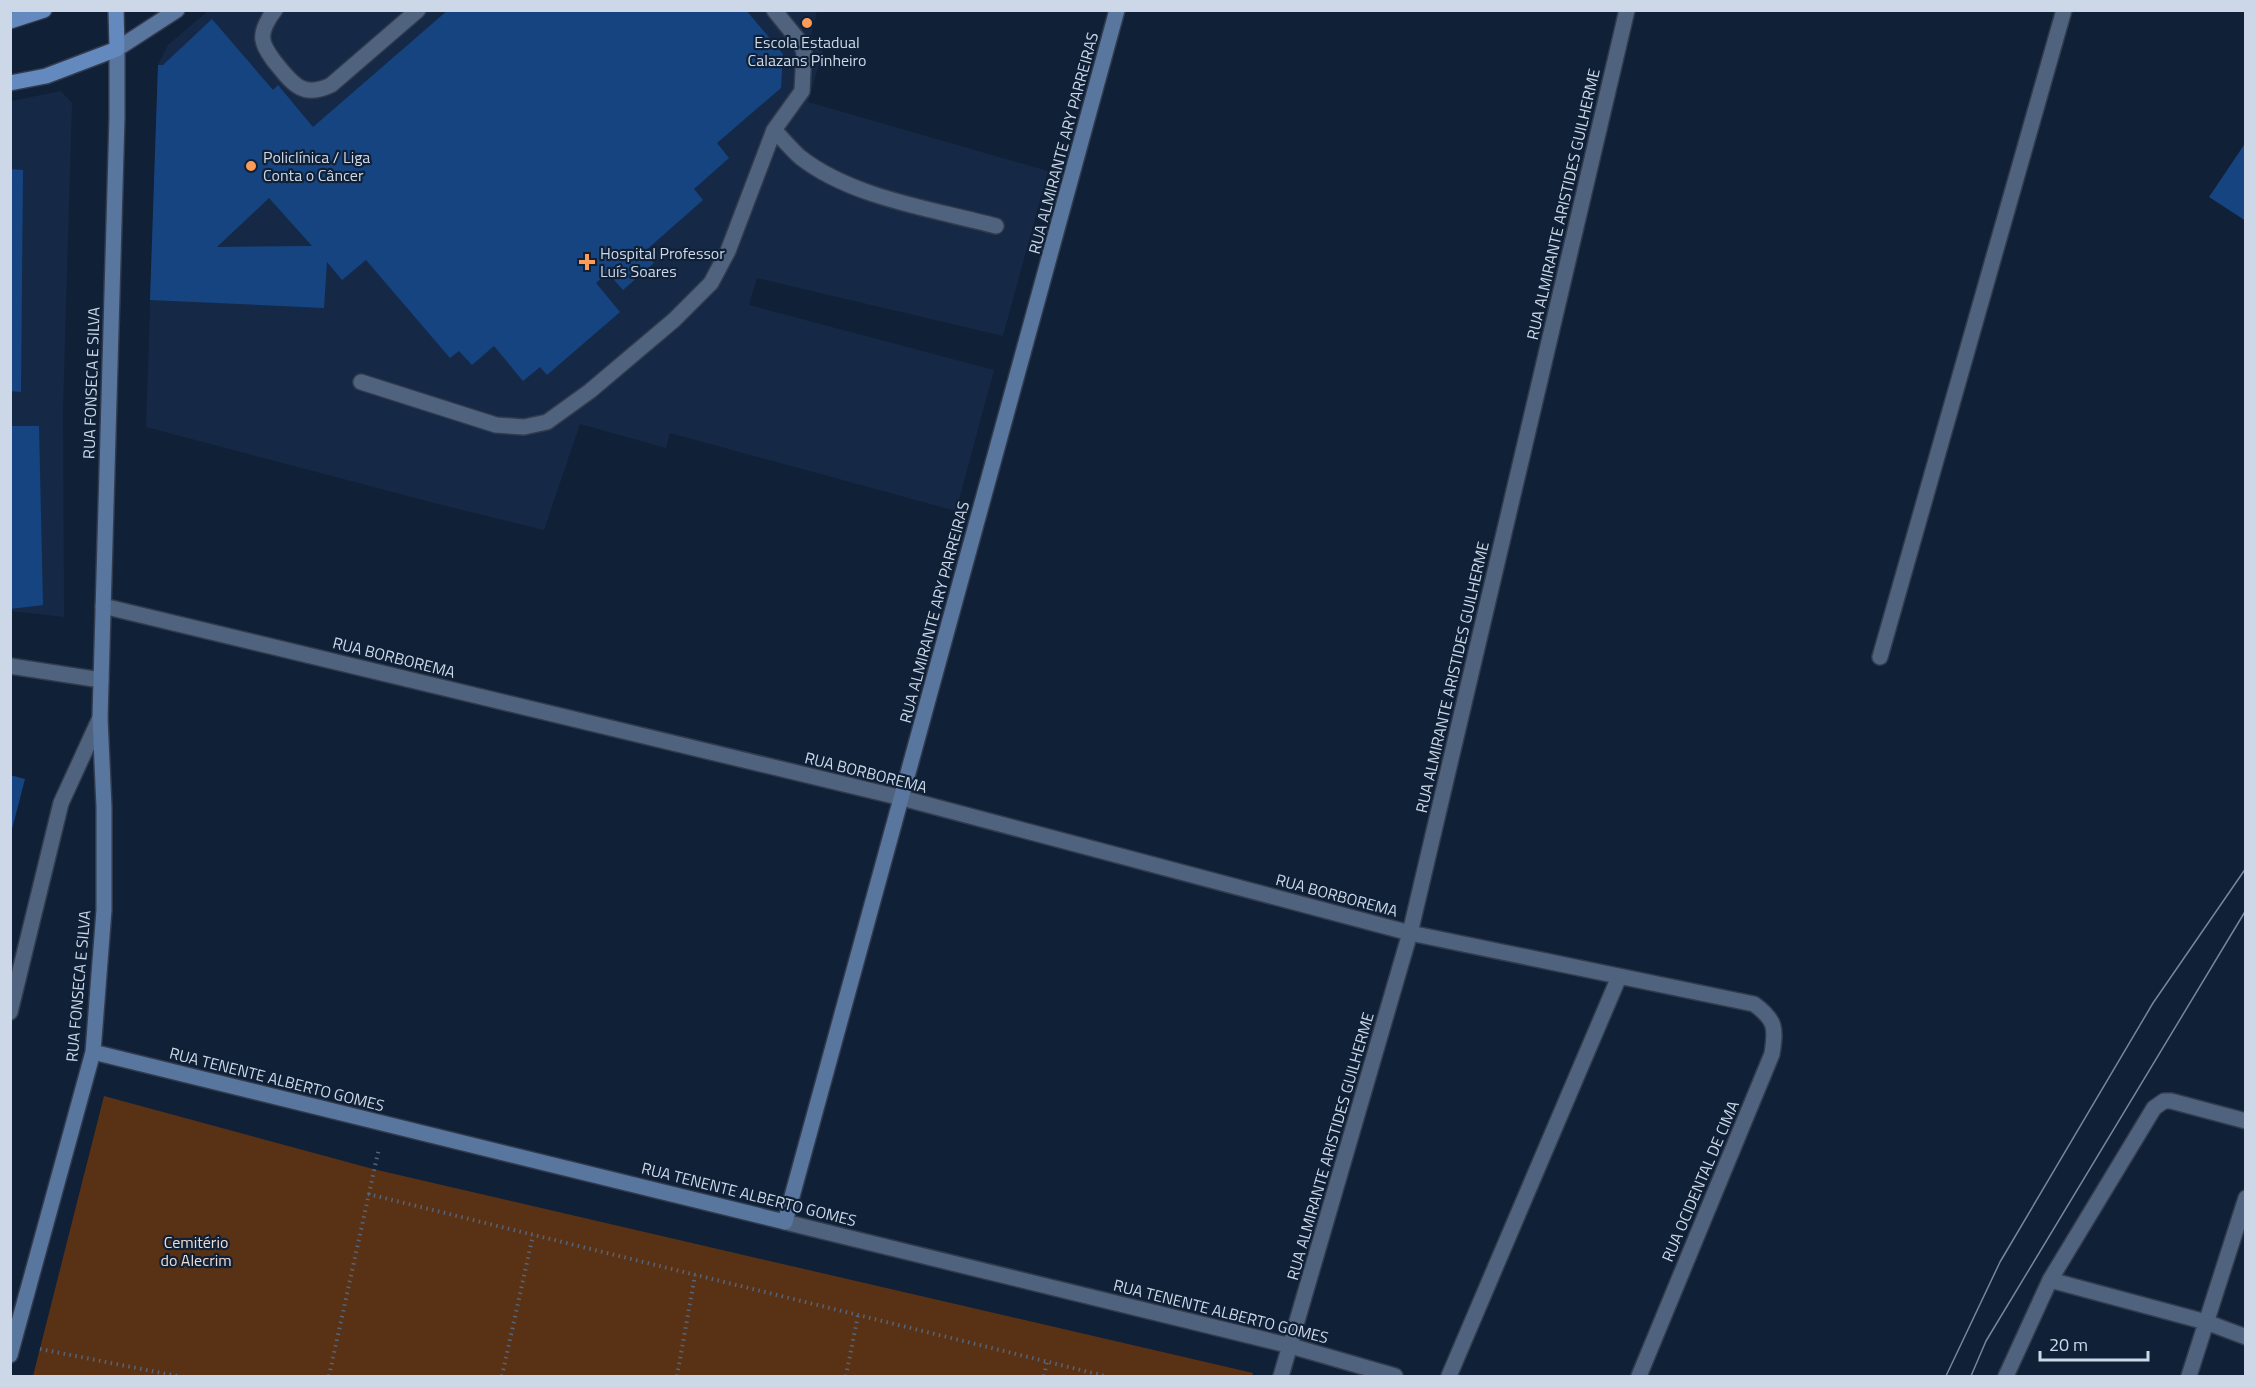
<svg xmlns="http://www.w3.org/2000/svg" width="2256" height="1387" viewBox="0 0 2256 1387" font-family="'Titillium Web',sans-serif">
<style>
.built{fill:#152946}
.green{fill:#593215}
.building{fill:#164481;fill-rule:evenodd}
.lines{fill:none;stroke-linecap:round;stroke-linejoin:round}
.service-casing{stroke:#313b4d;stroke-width:18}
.minor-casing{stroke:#313b4d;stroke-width:18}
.secondary-casing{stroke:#313b4d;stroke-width:18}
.primary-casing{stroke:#313b4d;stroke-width:18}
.path{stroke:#556478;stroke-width:4;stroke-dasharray:1.5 4.5;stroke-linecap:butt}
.service{stroke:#50637e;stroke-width:15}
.minor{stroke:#50637e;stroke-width:15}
.secondary{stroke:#59769e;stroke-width:15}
.primary{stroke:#6389be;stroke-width:15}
.tram{stroke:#788698;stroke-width:1.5}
.poi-dot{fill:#fd9c57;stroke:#102037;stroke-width:2}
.labels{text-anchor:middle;stroke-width:4.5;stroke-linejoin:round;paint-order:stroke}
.poi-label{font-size:16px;fill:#ccd8e7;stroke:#102037;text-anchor:start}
.street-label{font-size:16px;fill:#ccd8e7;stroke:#102037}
.park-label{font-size:16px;fill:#f0dbcf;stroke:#102037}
</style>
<rect width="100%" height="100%" fill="#102037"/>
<path class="built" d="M208,11H817L811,35L823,51L808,102L1048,171L1003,336L757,278L749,305L994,370L956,511L670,433L666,448L580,424L544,530L442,505L146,427L158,65L168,45Z
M61,91L72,103L63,408L64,617L11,611V101Z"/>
<path class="green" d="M104,1096L373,1169L1253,1373L1252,1376H33Z"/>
<path class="building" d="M448,10H746L783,54L781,88L717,143L729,158L694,189L703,200L644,252L654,263L623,290L608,273L596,283L620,312L547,375L540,367L523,381L494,346L472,365L459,351L450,358L366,260L342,280L327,262L324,308L150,300L158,65H163L212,19L273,90L278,85L313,127ZM269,198L312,246L217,247Z
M2246,142V221L2209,197Z
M10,169L23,170L21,392L10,391Z
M10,426H39L43,605L10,609Z
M10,775L25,779L11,833H10Z"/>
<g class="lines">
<g class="service-casing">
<path id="service" d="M275,10C269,17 261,31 263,40C264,48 270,55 274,61C292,83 302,99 331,85L418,10
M774,130C783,139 791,149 800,157C852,198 933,209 996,226
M361,382L496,425L524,427L547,422L590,391L674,320L711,283L728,251L774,130L802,91L804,52L800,42L774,10
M1880,657L2064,10"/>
</g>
<g class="minor-casing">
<path id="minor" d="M103,606L902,798L1410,933L1754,1004C1776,1020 1776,1028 1772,1054L1639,1376
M10,666L101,680
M10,1012L61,803L100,718
M785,1222L1291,1346L1395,1376
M2050,1280L2206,1322L2246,1337
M1281,1376L1410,933L1627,10
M1449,1376L1619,977
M2006,1376L2050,1280L2154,1108L2164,1101H2171L2246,1121
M2189,1376L2246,1198"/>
</g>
<g class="secondary-casing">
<path id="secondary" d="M93,1052L785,1222L1117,10
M10,1355L93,1052L104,910V807L100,718L117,117V49L177,10"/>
</g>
<g class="primary-casing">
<path id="primary" d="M10,21L44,10
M10,83L46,76L117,49L116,10"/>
</g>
<path class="path" d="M368,1194L1105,1376
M40,1349L177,1376
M329,1376L379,1148
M502,1376L533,1235
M677,1376L695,1275
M846,1376L858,1315
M1044,1376L1047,1362"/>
<use href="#service" class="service"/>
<use href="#minor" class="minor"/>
<use href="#secondary" class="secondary"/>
<use href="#primary" class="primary"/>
<path class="tram" d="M1946,1376L2000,1262L2153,1003L2246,868
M1971,1376L1986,1341L2246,910"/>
</g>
<g class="poi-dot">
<circle cx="807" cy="23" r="6"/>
<circle cx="251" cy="166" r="6"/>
<path d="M584 253h6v6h6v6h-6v6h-6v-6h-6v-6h6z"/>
</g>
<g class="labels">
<g class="poi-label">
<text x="807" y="48" text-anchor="middle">Escola Estadual<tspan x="807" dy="18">Calazans Pinheiro</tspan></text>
<text x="263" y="163">Policlínica / Liga<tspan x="263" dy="18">Conta o Câncer</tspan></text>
<text x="600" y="259">Hospital Professor<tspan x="600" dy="18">Luís Soares</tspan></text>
</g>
<g class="street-label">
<text transform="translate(1063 143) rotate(-75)" y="6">RUA ALMIRANTE ARY PARREIRAS</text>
<text transform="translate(1563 204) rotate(-77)" y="6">RUA ALMIRANTE ARISTIDES GUILHERME</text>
<text transform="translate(91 383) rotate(-88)" y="6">RUA FONSECA E SILVA</text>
<text transform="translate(934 612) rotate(-75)" y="6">RUA ALMIRANTE ARY PARREIRAS</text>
<text transform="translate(394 657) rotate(14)" y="6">RUA BORBOREMA</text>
<text transform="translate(1452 677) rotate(-77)" y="6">RUA ALMIRANTE ARISTIDES GUILHERME</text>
<text transform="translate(866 772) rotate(14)" y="6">RUA BORBOREMA</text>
<text transform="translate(1337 895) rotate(15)" y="6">RUA BORBOREMA</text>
<text transform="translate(78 986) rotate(-85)" y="6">RUA FONSECA E SILVA</text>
<text transform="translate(277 1079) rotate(14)" y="6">RUA TENENTE ALBERTO GOMES</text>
<text transform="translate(1330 1146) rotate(-74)" y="6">RUA ALMIRANTE ARISTIDES GUILHERME</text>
<text transform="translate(1700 1181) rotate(-67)" y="6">RUA OCIDENTAL DE CIMA</text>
<text transform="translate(749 1194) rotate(14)" y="6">RUA TENENTE ALBERTO GOMES</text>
<text transform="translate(1221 1311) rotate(14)" y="6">RUA TENENTE ALBERTO GOMES</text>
</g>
<g class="park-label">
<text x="196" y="1248">Cemitério<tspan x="196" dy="18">do Alecrim</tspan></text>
</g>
</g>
<rect width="2256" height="1387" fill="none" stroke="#ccd8e7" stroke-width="24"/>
<path d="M2040 1351v9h108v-9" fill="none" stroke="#ccd8e7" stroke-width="3"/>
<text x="2049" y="1351" font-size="18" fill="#ccd8e7" stroke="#102037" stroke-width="4.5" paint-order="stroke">20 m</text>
</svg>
